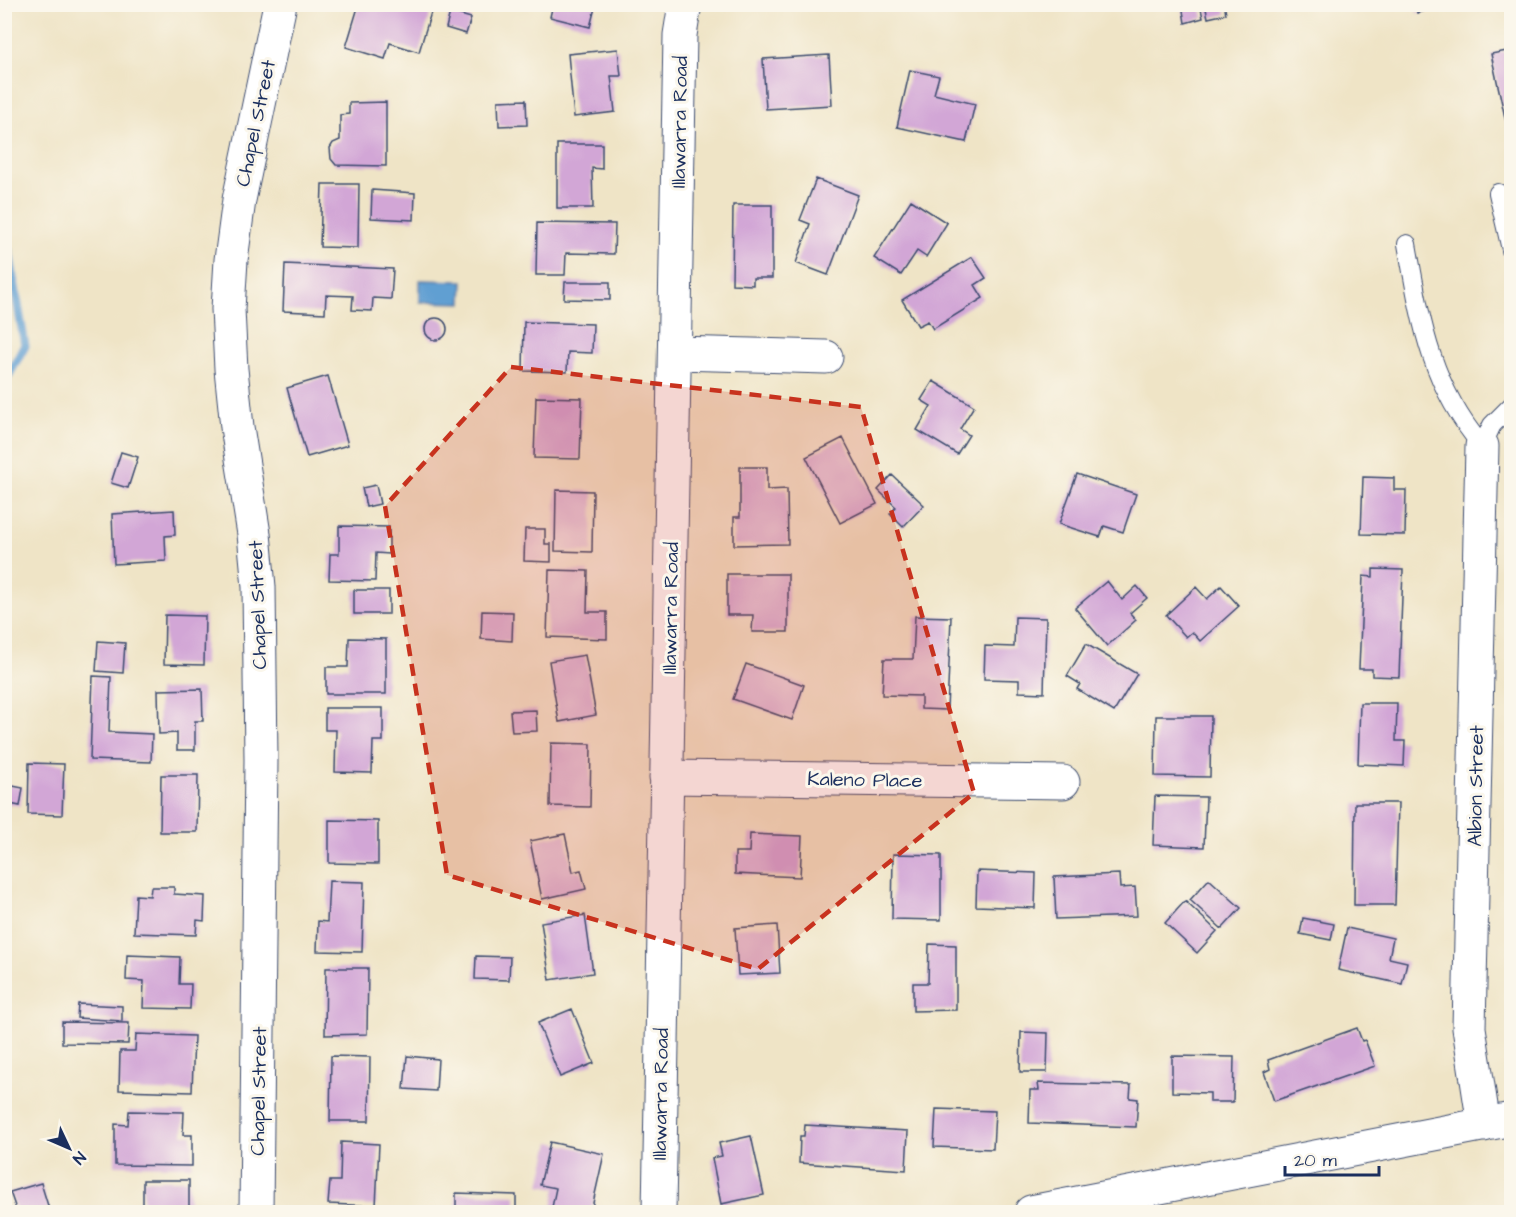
<svg xmlns="http://www.w3.org/2000/svg" width="1516" height="1217" viewBox="0 0 1516 1217" font-family="'Architects Daughter',sans-serif">
<style>
.water{fill:#609fd2;stroke:#3e6798;stroke-width:1.5}
.lines{fill:none;stroke-linecap:round;stroke-linejoin:round}
.stream{stroke:#609fd2;stroke-width:9}
.building{fill:#d2a6d6}
.lane-casing{stroke:#3b4a6e;stroke-width:20}
.street-casing{stroke:#3b4a6e;stroke-width:35}
.lane{stroke:#fff;stroke-width:18}
.street{stroke:#fff;stroke-width:33}
.marked{fill:#c8321e;fill-opacity:0.2;stroke:#c8321e;stroke-width:4.5;stroke-dasharray:12 8;stroke-linejoin:round}
.labels{text-anchor:middle;stroke-width:6;stroke-linejoin:round;paint-order:stroke}
.street-label{font-size:20px;fill:#1b2f5e;stroke:#fbf7ec}
</style>
<rect width="100%" height="100%" fill="#fbf7ec"/>
<filter id="ink" filterUnits="userSpaceOnUse"><feTurbulence type="fractalNoise" baseFrequency=".0167" numOctaves="2"/><feDisplacementMap in="SourceGraphic" scale="12" xChannelSelector="R" yChannelSelector="G"/><feConvolveMatrix kernelMatrix="1 2 1 2 8 2 1 2 1" color-interpolation-filters="sRGB"/></filter>
<filter id="wash" filterUnits="userSpaceOnUse"><feTurbulence type="fractalNoise" baseFrequency=".008" numOctaves="4" result="noise"/><feDisplacementMap in="SourceGraphic" scale="24" xChannelSelector="R" yChannelSelector="G"/><feGaussianBlur stdDeviation="1.35" result="paint"/><feColorMatrix in="noise" values="0 0 0 0 0 0 0 0 0 0 0 0 0 0 0 0 0 1.4 0 .05"/><feComposite in="paint" operator="in"/></filter>
<g filter="url(#wash)">
<rect width="100%" height="100%" fill="#efe4c6"/>
<path class="water" d="M420,280L463,281L462,303L420,302Z"/>
<g class="lines">
<path class="stream" d="M4,245L9,252L25,346L4,383"/>
</g>
<g id="blocks">
<path class="building" d="M359,4H418L432,9L419,52L390,43L385,59L346,47Z
M553,4H596L590,27L550,17Z
M1182,4H1200L1203,18L1185,23Z
M1205,4H1224L1226,14L1208,18Z
M1415,4H1449V5L1417,13Z
M450,12L471,18L466,34L446,28Z
M618,49L621,76H611L615,112L574,117L568,54Z
M1512,50V130L1508,131L1491,54Z
M829,55L832,105L766,109L763,59Z
M910,70L939,76L934,94L975,104L966,142L897,127Z
M526,100L527,125L499,126L498,101Z
M386,102V166L336,165L331,159L330,148L333,143L340,140V115L349,114V103Z
M557,144H602V169L592,168L593,208H557Z
M816,179L858,195L828,275L796,263L810,224L800,220Z
M322,184H359L358,248L320,247Z
M372,190L415,193L414,220L371,218Z
M911,200L947,223L926,257L917,251L901,275L874,258Z
M733,205H772V278H753V285L732,284Z
M537,223L615,224L614,254L566,253L565,275H536Z
M972,257L986,278L975,285L983,298L933,329L928,321L918,326L902,300Z
M285,264L393,269L391,299L373,298L372,311L352,310L353,296L326,295L325,313L283,311Z
M565,282H610V300L564,299Z
M425 329a11 11 0 1 1 22 0a11 11 0 1 1-22 0Z
M524,322L593,324L592,353L568,352L567,372L523,371Z
M328,376L348,445L307,457L287,388Z
M933,381L974,406L960,429L969,435L957,454L917,430L931,406L921,400Z
M536,397L582,398L580,459L534,458Z
M843,438L877,504L840,523L806,457Z
M121,452L138,457L128,488L111,483Z
M740,467H767V490L787,489L788,544L734,545V517H740Z
M1077,474L1136,494L1123,532L1104,526L1100,537L1059,524Z
M892,475L924,505L903,527L890,514L896,507L878,490Z
M1363,477L1394,478V490H1406L1405,535L1361,534Z
M376,485L380,504L366,507L362,488Z
M556,490L593,491L592,552L555,551Z
M174,510L175,535L165,536L166,561L114,564L112,514Z
M339,526L389,527V554L376,553L375,581L329,580L330,554H339Z
M525,529H545V544H551V562L524,561Z
M1373,569L1403,570L1399,677L1372,676V669H1359L1363,576L1373,577Z
M549,570L588,571L587,612H607V639L547,637Z
M727,574H788V632H752L753,615H727Z
M1107,581L1122,600L1137,586L1147,598L1130,613L1136,620L1107,646L1075,608Z
M1221,586L1239,606L1200,641L1192,632L1186,637L1166,615L1196,587L1207,599Z
M354,590H389V614H354Z
M482,611L513,612L512,641L481,639Z
M165,615L205,616L204,665L164,664Z
M915,616L951,617L947,710L921,709V696L882,695L884,659H913Z
M1015,617L1046,618L1044,693L1019,692V680L984,679L985,646L1014,647Z
M349,638L386,639V694H326V667H348Z
M98,641L125,643L123,673L96,671Z
M1086,644L1137,674L1114,712L1077,689L1080,684L1067,676Z
M585,655L596,715L559,722L549,661Z
M746,664L804,685L792,720L733,699Z
M93,676L111,677L109,732L152,734L151,762L90,760Z
M202,689L203,721H195V750H177V733L159,734L158,690Z
M1360,703H1397L1396,741H1405L1404,766L1358,764Z
M325,708H383V741H373L372,773L335,772L336,730H325Z
M536,710L537,731L512,732L510,711Z
M1156,716H1211L1210,777L1155,776Z
M551,743L591,744L590,807L550,806Z
M29,763L64,764L62,815L28,814Z
M161,775H198L197,832H160Z
M8,785L23,788L20,806L5,803Z
M1155,796L1206,797L1204,847L1153,845Z
M1355,803H1398L1395,905H1354Z
M329,820L378,821V864L329,863Z
M565,834L573,872L581,870L586,889L542,899L530,841Z
M750,834L802,836L800,877L735,874V852H749Z
M893,854L941,855V920L892,919Z
M977,871L1036,873L1035,908L976,906Z
M1119,874L1120,888L1135,887L1137,916L1056,919L1054,877Z
M1209,879L1241,908L1222,929L1190,900Z
M329,881L364,882L362,952L317,951L318,921L327,922Z
M151,887H174V894L205,896L204,921L197,920L196,935L134,933L136,895L150,896Z
M1185,901L1217,931L1197,953L1165,923Z
M585,915L593,973L550,980L541,922Z
M1303,918L1334,924L1331,940L1300,934Z
M777,925L780,973L738,975L735,928Z
M1347,928L1393,938L1389,958L1407,962L1402,984L1338,970Z
M929,944L956,945V1010L913,1011V983H928Z
M127,955L180,957L179,984H191L190,1009L143,1008L144,981L126,980Z
M476,956L510,957L509,980L475,979Z
M326,968H368L367,1034L325,1035Z
M78,1004L122,1006V1021L77,1018Z
M572,1009L594,1063L560,1077L538,1023Z
M62,1022L129,1023L128,1044L62,1043Z
M1357,1028L1362,1041L1365,1040L1375,1066L1274,1101L1264,1072L1270,1069L1268,1060Z
M1021,1032L1048,1033L1047,1072H1020Z
M136,1034L194,1036L192,1092L119,1090L120,1051H135Z
M331,1056L370,1057L369,1121H330Z
M407,1056L438,1059L436,1091L404,1089Z
M1172,1056L1234,1057L1233,1102H1210V1093L1172,1092Z
M1038,1083L1131,1085L1130,1098L1138,1099L1136,1127L1029,1123L1030,1090H1039Z
M936,1109L995,1111L993,1149L934,1147Z
M129,1111L184,1112L183,1135H192V1166L115,1165V1124L128,1125Z
M805,1125L908,1131L906,1170L799,1163L800,1136H804Z
M751,1136L764,1195L721,1204L712,1158L722,1156L719,1143Z
M341,1142L379,1144L376,1206L328,1204L330,1181H340Z
M550,1142L604,1154L591,1212H551L556,1188L540,1185Z
M143,1180H189V1212H143Z
M41,1183L49,1209L37,1212H17L10,1192Z
M456,1193L516,1195V1212H456Z"/>
</g>
</g>
<g filter="url(#ink)">
<use href="#blocks" fill-opacity="0" stroke="#3b4a6e" stroke-width="1.5"/>
<g class="lines">
<g class="lane-casing">
<path id="lane" d="M1498,193L1512,254
M1407,244C1421,322 1430,384 1482,446L1492,425L1512,405"/>
</g>
<g class="street-casing">
<path id="street" d="M676,353L826,357
M1482,446L1469,1028L1484,1125
M666,777L1063,782
M256,1212L261,760L259,587L254,534L237,427L231,369L228,309L231,260L239,200L280,4
M659,1212L680,35L685,4
M1031,1212L1512,1119"/>
</g>
<use href="#lane" class="lane"/>
<use href="#street" class="street"/>
</g>
</g>
<path class="marked" d="M511,367L861,407L974,793L758,969L447,875L385,506Z"/>
<g class="labels">
<g class="street-label">
<text transform="translate(679 122) rotate(-89)" y="7">Illawarra Road</text>
<text transform="translate(255 123) rotate(-78)" y="7">Chapel Street</text>
<text transform="translate(257 605) rotate(-92)" y="7">Chapel Street</text>
<text transform="translate(670 608) rotate(-89)" y="7">Illawarra Road</text>
<text transform="translate(865 779) rotate(1)" y="7">Kaleno Place</text>
<text transform="translate(1475 786) rotate(-89)" y="7">Albion Street</text>
<text transform="translate(258 1091) rotate(-89)" y="7">Chapel Street</text>
<text transform="translate(660 1094) rotate(-89)" y="7">Illawarra Road</text>
</g>
</g>
<rect width="1516" height="1217" fill="none" stroke="#fbf7ec" stroke-width="24"/>
<g transform="translate(69 1148) rotate(134)" stroke="#fbf7ec" stroke-width="4.5" paint-order="stroke">
<path d="M0-4.5L10 22L0 15L-10 22Z" fill="#1b2f5e"/>
<text y="-9" font-size="16" font-weight="bold" text-anchor="middle" fill="#1b2f5e">N</text>
</g>
<path d="M1285 1166v9h94v-9" fill="none" stroke="#1b2f5e" stroke-width="3"/>
<text x="1294" y="1166" font-size="18" fill="#1b2f5e" stroke="#fbf7ec" stroke-width="4.5" paint-order="stroke">20 m</text>
</svg>
